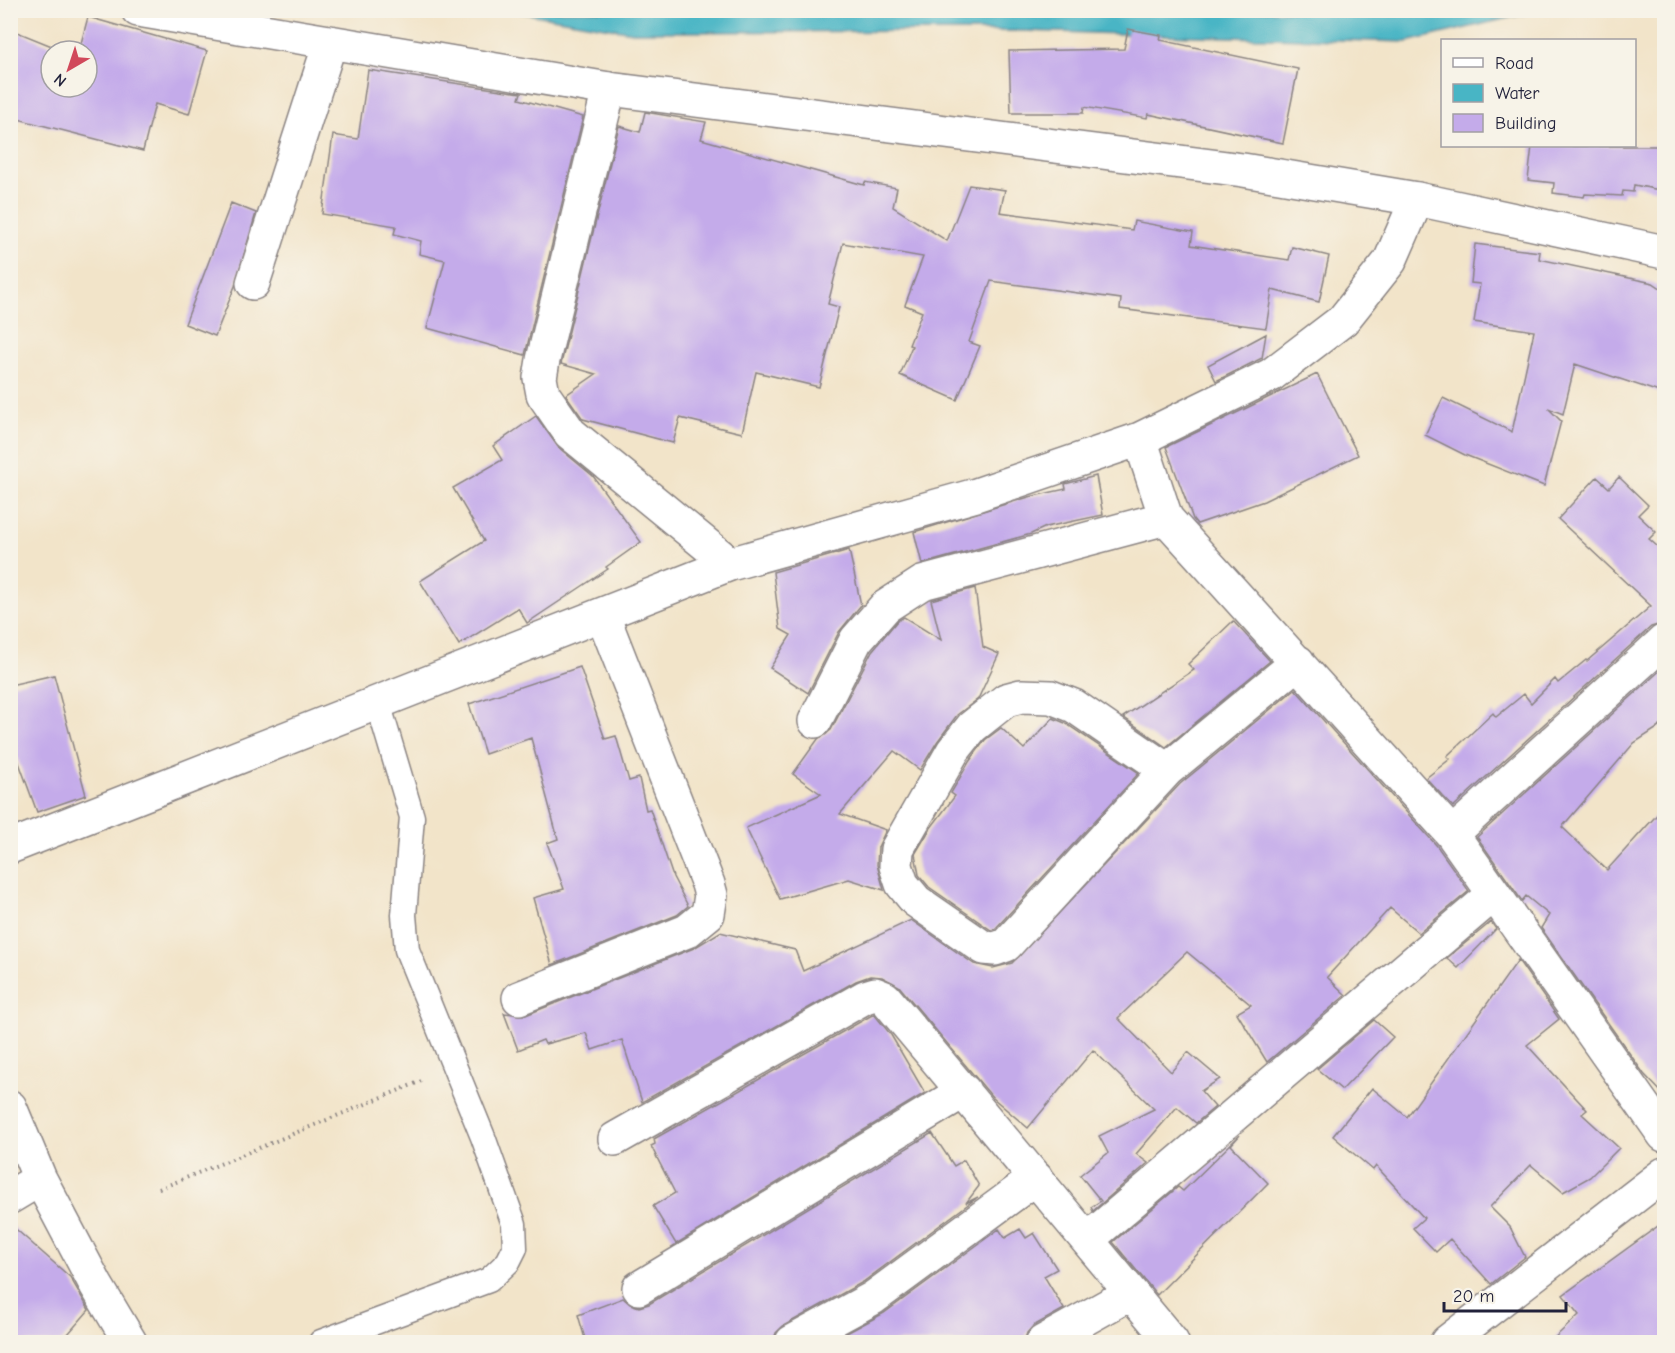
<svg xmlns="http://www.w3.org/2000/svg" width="1675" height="1353" viewBox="0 0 1675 1353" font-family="'Comic Neue',sans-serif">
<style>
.water{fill:#48b5c5;stroke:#356c80;stroke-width:1.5}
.building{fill:#c4abea}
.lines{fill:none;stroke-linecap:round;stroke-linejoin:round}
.service-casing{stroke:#8a8382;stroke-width:27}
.minor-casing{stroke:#8a8382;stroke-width:36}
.tertiary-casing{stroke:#8a8382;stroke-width:36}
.path{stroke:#8a8382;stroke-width:4;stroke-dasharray:1.5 4.5;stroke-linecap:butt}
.service{stroke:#fff;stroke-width:24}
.minor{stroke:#fff;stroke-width:33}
.tertiary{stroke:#fff;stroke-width:33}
</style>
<rect width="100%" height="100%" fill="#f7f3e8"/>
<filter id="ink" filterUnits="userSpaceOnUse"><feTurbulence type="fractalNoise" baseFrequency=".0167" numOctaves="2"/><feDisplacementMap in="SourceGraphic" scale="12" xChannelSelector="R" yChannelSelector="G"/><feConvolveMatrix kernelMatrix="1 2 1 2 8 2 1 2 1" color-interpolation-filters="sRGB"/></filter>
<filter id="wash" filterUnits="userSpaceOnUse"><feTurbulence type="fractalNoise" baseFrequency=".008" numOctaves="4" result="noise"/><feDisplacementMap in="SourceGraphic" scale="24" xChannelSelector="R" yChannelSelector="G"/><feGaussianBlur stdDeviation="1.35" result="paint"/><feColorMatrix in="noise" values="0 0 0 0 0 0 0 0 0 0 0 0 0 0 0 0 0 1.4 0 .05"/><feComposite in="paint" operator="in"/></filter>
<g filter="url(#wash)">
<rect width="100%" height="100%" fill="#f2e4c9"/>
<path class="water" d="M511,11H1538L1407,42L1021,31L633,32Z"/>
<g id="blocks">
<path class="building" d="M88,17L207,51L189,114L155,104L143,151L10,117V29L64,51H51V87H87V51H79Z
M1128,29L1161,35L1160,40L1298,69L1283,143L1148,114L1147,118L1084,107L1083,113H1011L1009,51L1124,49Z
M368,70L521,93L519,99L583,117L525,355L427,328L445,260L419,254L421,241L394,234L396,226L322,214L333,135L358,139Z
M645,112L706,122L701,139L864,185L865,182L897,188L893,207L947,241L969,185L1005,190L1000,212L1132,230L1134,221L1193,232L1191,245L1289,260L1292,247L1329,256L1319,302L1272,290L1266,328L1120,309L1121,299L991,281L969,342L980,346L957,400L900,375L912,346L909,345L922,312L905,305L923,257L843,243L828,304L839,307L819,387L756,372L742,433L680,418L673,443L583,419L566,395L596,374L561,364L619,126L640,132Z
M1532,146H1665V191L1634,185L1633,192L1623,191L1622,196L1585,194L1584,197L1553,193L1554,183L1528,180Z
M231,203L256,213L235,286L215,336L185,324Z
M1475,244L1540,252L1539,259L1653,283L1665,291V394L1575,364L1563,414L1548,408L1561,421L1544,486L1465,455L1425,435L1443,398L1512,432L1534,331L1474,322L1480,284L1471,283Z
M1266,334L1262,358L1216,381L1208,365Z
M1317,374L1358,455L1264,501L1197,524L1193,519L1166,447Z
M536,416L558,447L593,476L641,542L606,567L608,569L527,623L518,608L459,645L420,581L484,541L453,488L502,460L493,446Z
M1096,476L1103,515L1046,527L1031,534L922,564L914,532L1029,497L1066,489L1065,484Z
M1597,477L1609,488L1619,477L1648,505L1638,515L1656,532L1649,539L1665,553V623L1651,627L1453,807L1426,778L1450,759L1447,756L1493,713L1496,717L1524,694L1531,703L1555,679L1558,683L1586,660L1587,661L1651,606L1558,519Z
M849,550L861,605L839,632L808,693L770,668L791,635L780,629L773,572Z
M975,588L983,647L999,654L978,699L957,715L937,742L920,770L894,751L840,814L886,830L878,847L877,865L884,890L849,879L780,899L746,828L821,794L793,774L818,739L831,730L872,651L897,621L904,617L941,640L931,600Z
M1233,621L1270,661L1166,747L1123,717L1194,670L1188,664Z
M1665,666V723L1634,743L1562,827L1607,870L1665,806V1096L1644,1074L1541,928L1549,915L1526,896L1522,901L1477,837Z
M580,667L605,739L616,736L629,781L639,778L646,810L650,809L673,877L688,906L677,915L552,965L533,898L564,889L547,843L558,839L531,738L485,754L469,704Z
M54,675L86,795L37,812L10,738V685Z
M1295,689L1437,846L1469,891L1419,933L1390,908L1327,977L1346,995L1267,1062L1237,1013L1251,1005L1187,952L1118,1018L1171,1072L1188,1052L1220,1079L1201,1091L1215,1107L1196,1123L1177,1107L1136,1154L1148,1163L1093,1211L1091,1207L1101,1201L1080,1175L1108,1153L1099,1136L1154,1109L1093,1050L1028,1128L993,1098L899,986L882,977L870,976L856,981L642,1102L622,1040L592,1050L586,1033L545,1044L543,1040L518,1050L504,1013L526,1015L694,948L720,932L795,950L803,971L911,920L974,964L993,968L1012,963L1180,784Z
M1053,718L1065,723L1139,773L995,929L991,930L929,887L919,875L915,854L930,829L955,796L951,793L969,762L985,740L1001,728L1024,749Z
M1491,922L1496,929L1458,968L1447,958Z
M1518,960L1559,1019L1527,1045L1587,1110L1582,1114L1619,1148L1590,1177L1563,1192L1531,1165L1490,1207L1510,1227L1525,1257L1491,1284L1450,1239L1436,1252L1413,1228L1424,1218L1376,1166L1373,1170L1333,1136L1372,1088L1407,1117Z
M874,1014L891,1035L925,1093L676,1244L653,1206L675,1193L651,1146L655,1144L654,1139Z
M1374,1020L1393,1037L1342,1090L1317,1069Z
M932,1133L954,1166L964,1160L979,1186L966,1203L978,1197L863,1282L783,1326L776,1333L773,1342H586L578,1315L623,1298L630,1304L639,1307L649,1304Z
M1240,1135L1231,1145L1268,1183L1157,1295L1113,1242L1178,1187L1183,1191Z
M1665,1221V1342H1550L1579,1315L1563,1295Z
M10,1224L70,1277L89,1310L61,1342H10Z
M999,1229L1005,1238L1020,1229L1026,1238L1034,1233L1057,1269L1044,1276L1064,1309L1033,1326L1027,1333L1024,1342H830L884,1313Z"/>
</g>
</g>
<g filter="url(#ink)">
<use href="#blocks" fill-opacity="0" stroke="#8a8382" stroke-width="1.5"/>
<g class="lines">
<g class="service-casing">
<path id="service" d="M321,1342L489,1280L508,1262L515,1248L514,1224L483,1137L407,950L404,915L412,817L378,703"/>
</g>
<g class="minor-casing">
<path id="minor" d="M609,89L543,360L540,378L543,394L570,433L730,564
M253,283L330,43
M1140,439L1166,518L1452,834L1664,1135
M815,721L856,640L885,607L922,583L1166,518
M1167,770L1074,706L1051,697L1021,696L1006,700L972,727L953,751L897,849L896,866L902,884L916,901L984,948L995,949L1006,945L1167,770L1298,662
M1452,834L1664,641
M10,847L730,564L976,495L1140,439L1271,375L1343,320L1390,261L1417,199
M519,998L687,931L708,914L711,895L708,884L603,616
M10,1107L40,1179L96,1285L130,1342
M615,1139L865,997L875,994L885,998L1172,1342
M10,1197L40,1179
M1087,1240L1493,895
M639,1288L964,1091
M792,1342L873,1298L1036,1178
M1043,1342L1131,1293
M1447,1342L1664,1174"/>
</g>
<g class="tertiary-casing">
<path id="tertiary" d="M138,10L609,89L1243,170L1417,199L1664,252"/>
</g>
<path class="path" d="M159,1189L424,1080"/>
<use href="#service" class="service"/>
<use href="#minor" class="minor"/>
<use href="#tertiary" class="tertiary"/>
</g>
</g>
<rect width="1675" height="1353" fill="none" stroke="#f7f3e8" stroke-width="36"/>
<rect x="1441" y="39" width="195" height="108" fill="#f7f3e8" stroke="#a29fa3" stroke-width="1.5"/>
<rect x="1453" y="58" width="30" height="9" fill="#ffffff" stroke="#a29fa3" stroke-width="1.5"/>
<text x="1495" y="69" font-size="18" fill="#22223b">Road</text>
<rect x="1453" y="84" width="30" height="18" fill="#48b5c5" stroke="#a29fa3" stroke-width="1.5"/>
<text x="1495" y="99" font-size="18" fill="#22223b">Water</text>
<rect x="1453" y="114" width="30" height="18" fill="#c4abea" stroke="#a29fa3" stroke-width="1.5"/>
<text x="1495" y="129" font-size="18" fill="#22223b">Building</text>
<g transform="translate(69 69) rotate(219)"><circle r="28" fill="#f7f3e8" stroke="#a29fa3" stroke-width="1.5"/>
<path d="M0-4.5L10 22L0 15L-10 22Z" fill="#d1495b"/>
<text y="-9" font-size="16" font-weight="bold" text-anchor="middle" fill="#22223b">N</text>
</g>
<path d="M1444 1302v9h122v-9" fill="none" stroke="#22223b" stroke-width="3"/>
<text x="1453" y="1302" font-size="18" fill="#22223b" stroke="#f7f3e8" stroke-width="4.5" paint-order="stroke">20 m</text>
</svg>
